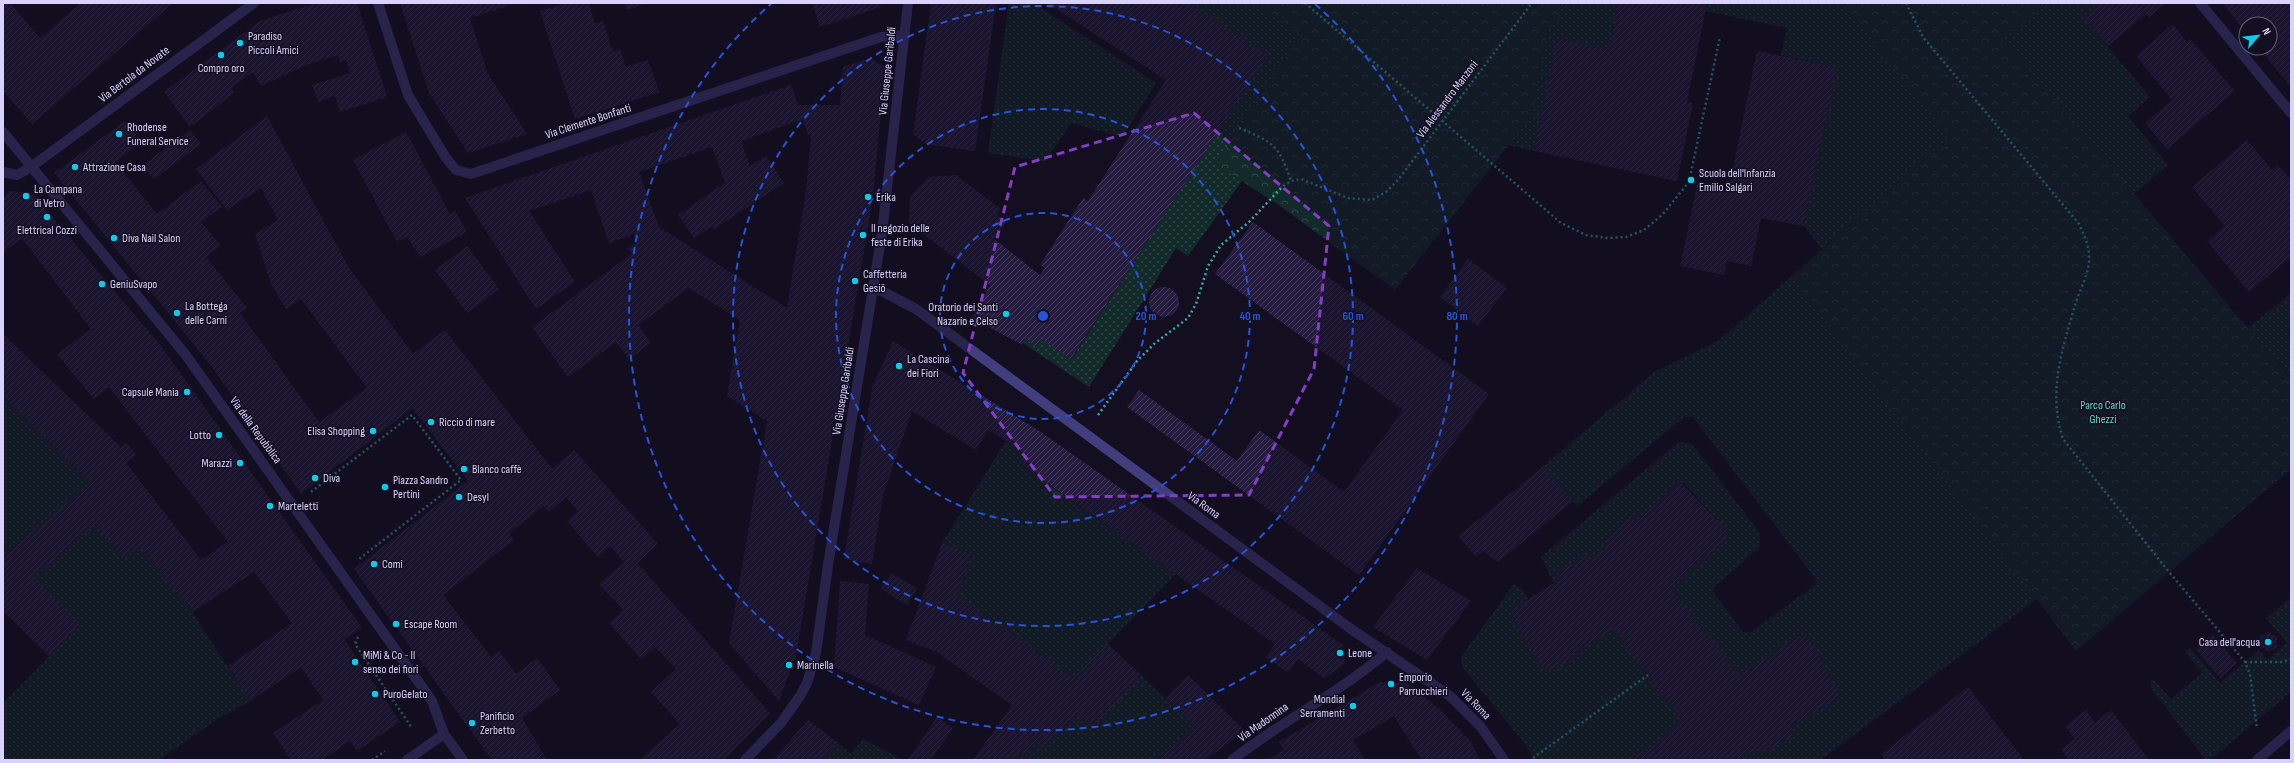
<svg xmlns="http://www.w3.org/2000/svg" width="2294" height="763" viewBox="0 0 2294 763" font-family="'Sofia Sans Condensed',sans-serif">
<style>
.grass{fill:url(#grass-dots)}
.forest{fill:url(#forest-crowns)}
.building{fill:url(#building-hatch);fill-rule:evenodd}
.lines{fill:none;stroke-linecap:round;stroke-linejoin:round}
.path{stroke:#37aba9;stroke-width:2.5;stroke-dasharray:2 3;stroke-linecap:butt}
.street{stroke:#423d7c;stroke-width:10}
.marked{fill:none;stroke:#843dc5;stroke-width:3;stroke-dasharray:8 5;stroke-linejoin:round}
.ring{fill:none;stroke:#2655da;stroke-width:2;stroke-dasharray:7 5}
.poi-dot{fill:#10cae9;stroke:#130f21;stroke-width:1.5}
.labels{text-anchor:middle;stroke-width:3;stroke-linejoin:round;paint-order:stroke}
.poi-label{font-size:12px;fill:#d8d2fc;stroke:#130f21;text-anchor:start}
.street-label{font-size:12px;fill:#d8d2fc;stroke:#130f21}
.park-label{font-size:12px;fill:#63d6be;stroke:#130f21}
.centre{fill:#2655da;stroke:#130f21;stroke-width:2}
.ring-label{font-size:12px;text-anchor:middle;font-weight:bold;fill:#2655da;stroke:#130f21;stroke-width:3;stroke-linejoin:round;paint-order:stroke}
</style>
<defs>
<pattern id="grass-dots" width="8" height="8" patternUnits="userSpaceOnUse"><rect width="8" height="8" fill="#122a2a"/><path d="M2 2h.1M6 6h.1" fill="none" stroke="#34484a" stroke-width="1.8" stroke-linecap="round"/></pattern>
<pattern id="forest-crowns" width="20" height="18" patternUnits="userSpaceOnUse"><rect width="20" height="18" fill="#122a2a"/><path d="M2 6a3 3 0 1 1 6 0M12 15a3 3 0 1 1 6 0" fill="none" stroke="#34484a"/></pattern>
<pattern id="building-hatch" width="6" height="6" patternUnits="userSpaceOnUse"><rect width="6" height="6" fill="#251c40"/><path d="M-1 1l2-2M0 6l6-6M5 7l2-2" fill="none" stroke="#443c5c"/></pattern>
</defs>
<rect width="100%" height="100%" fill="#130f21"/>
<path class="grass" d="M1009,3H1033L1156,83L1122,137L1071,123L1045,161L988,153Z
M1188,3H1253L1300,34L1216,164L1242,181L1188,256L1176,248L1089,387L1023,343L1025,339L1036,346L1041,339L1072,359L1267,55Z
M1565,3H1618L1609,49L1557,38L1534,151L1508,145L1530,118L1550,24Z
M1707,3H1843L1950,137L1822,249L1804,226L1837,67L1781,55L1787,28L1706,11Z
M2046,3H2100L2083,17L2150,97L2128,116L2168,165L2133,195L2003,39Z
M1792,276L2037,599L1820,760H1745V757L1756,749L1792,737L1793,730L1791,726L1837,699L1840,695L1809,638L1799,636L1778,648L1777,652L1738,675L1671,588L1705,555H1709L1727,539V530L1684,483L1680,482L1676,485L1636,522L1634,518L1628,519L1607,540L1605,549L1594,559L1586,556L1558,572L1559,580L1554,583L1541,557L1679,442L1692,444L1760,533L1759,548L1714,587L1713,592L1743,632L1750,633L1815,585L1816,579L1693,417H1684L1577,506L1544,466L1653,373L1718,341Z
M2291,293L2289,339L2291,342V378L2248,328Z
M3,396L91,483L8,552L3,547Z
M1006,441L1026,453L1019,464L1176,574L1074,678L956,595L972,554L942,543Z
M96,524L123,559L140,546L192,612L250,701L219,718L159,760H3V703L80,625L33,577Z
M1514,584L1522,589L1528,599L1513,609L1511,614L1542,668L1552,670L1573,654L1614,630L1682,720L1647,752L1641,750L1631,760H1535L1525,744L1463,668L1461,657Z
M2291,598V692L2210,760H2206L2151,688V681L2153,679L2171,699L2202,673L2185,652L2190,648L2220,683L2259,650L2267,660L2287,643L2266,618Z
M1142,676L1197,728L1155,760H1014L1019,752L1036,743L1044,750L1079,714L1093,726Z
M863,739L904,760H823L837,742L851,754Z"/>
<path class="forest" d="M1253,3H1565L1550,24L1530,118L1395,290L1280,206L1216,164L1300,34Z
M1843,3H2046L2003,39L2291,379V469L2076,651L1792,276L1950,137Z"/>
<path class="building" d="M3,3H10L40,38L81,3H173L32,124L3,91Z
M316,3H357L387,97L340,112L335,96L318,102L312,85L350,73L346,60L340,62L338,55L309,64L261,86L253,72L231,88L234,93L190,127L164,92L260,21Z
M400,3H517L470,18L488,74L527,134L468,153L429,93Z
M560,3H589L595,23L603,21L613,52L620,49L626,67L648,60L659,92L575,119L540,11L560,5Z
M625,3H649L627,10Z
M812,3H880L881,7L820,27Z
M931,3H996L975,151L926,144L913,134Z
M1047,3H1188L1268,55L1071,359L1041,339L1036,346L1025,339L1022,345L972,318L990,285L909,223L910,196L929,177L956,175L1001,209L997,215L1006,222L993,238L1040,275L1045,268L1040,265L1083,198L1088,201L1166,80Z
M1618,3H1707L1687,102L1693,103L1677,181L1534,151L1557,38L1609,49Z
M2100,3H2166L2149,17L2146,14L2108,46L2083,17Z
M2222,3H2291V87L2259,48H2270V24H2246V32Z
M2173,24L2187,42L2190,39L2235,91L2167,149L2145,123L2172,100L2136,56Z
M1757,51L1837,67L1804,226L1761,218L1751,266L1727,261L1724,275L1680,266L1698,181L1729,188Z
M870,58L885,68L873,197L796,655L779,701L729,643L767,421L727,396L740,320L689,288L638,325L651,343L629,359L616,342L568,377L532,327L633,253L627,249L637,242L634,234L609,243L591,190L529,211L575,282L536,309L465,198L791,85L798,105H840L843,67ZM803,119L808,135L811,134L806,191L787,308L659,227L639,172L712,147L725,183L678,215L694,238L712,226L714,229L784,183L766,156L750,166L741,141Z
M267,116L349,268L413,354L445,330L552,469L574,450L658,544L637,563L770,713L724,760H639L680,724L651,692L676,669L655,647L641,659L609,623L623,610L599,584L624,562L610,546L598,557L567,521L578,511L566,497L549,512L544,506L509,533L514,540L443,595L491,657L499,651L516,674L537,658L560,690L522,718L547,760H492L354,569L468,481L467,479L412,408L301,494L209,363L54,173L125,121L142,142L115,162L157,214L201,181L222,207L201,222L221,246L206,257L247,308L240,313L319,422L367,388L301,299L286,309L271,284L255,234L278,220L261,188L227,210L196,169Z
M190,130L201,144L154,179L143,165Z
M406,132L450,214L455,211L467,232L420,257L407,237L397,242L353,160Z
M2247,140L2272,170L2278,165L2291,180V257L2249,292L2207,241L2225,226L2192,187Z
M10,191L32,193L161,346L362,628L344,639L400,722L357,751L350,741L322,760H291L273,733L323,700L301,667L250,701L228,666L292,623L254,572L192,612L140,546L123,559L96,524L33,577L80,625L49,656L3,611V547L8,552L91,483L3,396V334L121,447L127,443L136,455L126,463L201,560L228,542L109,387L94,399L57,354L91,329L22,238L3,253V197Z
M1253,222L1489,394L1359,575L1127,407L1139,390L1237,461L1259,430L1344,492L1403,410L1215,274Z
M467,246L499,289L467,313L435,270Z
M1468,259L1507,288L1478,326L1440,297Z
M1149 302a15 15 0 1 1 30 0a15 15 0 1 1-30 0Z
M893,341L1041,432L1343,645L1345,664L1324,678L1298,659L1288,673L1266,657L1275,644L1019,463L1026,453L988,430L976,450L912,411L883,495L872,564L844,559L872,388Z
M1544,466L1573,501L1498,562L1483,551L1476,557L1458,536Z
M1680,482L1727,530V539L1709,555H1705L1671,588L1738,675L1777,652L1778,648L1799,636L1809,638L1840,695L1837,699L1791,726L1793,730L1792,737L1764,752L1756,749L1745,757V760H1631L1641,750L1647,752L1682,720L1614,630L1573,654L1571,660L1552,670L1542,668L1511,614L1513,609L1559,580L1558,572L1586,556L1594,559L1605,549L1607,540L1628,519L1634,518L1636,522Z
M942,543L972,554L956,595L1074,678L1107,643L1142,676L1092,727L1079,714L1044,750L1036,743L1026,757L1019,752L1014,760H973L1012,705L935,651L906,640Z
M1417,568L1471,601L1427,660L1373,627Z
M891,573L917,588L907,605L881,589Z
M840,581L869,584L865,635L936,667L919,705L834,667Z
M2268,632L2277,637V647L2268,652L2260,646V637Z
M2213,635L2237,663L2220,678L2196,650Z
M1188,675L1245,731L1205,760H1155L1197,728L1166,698Z
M1380,682H1405L1441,710L1471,742L1480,760H1422L1394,716L1353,740L1365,760H1267L1284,750L1279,742Z
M1968,687L2024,760H1885L1881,754Z
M2086,710L2095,723L2111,710L2149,760H2069L2061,749L2075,739L2065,726Z
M937,717L953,728L931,760H908Z
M808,720L837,742L823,760H773Z"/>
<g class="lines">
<path class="path" d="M1305,3L1561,223L1586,235L1608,238L1626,237L1644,230L1662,215L1689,182L1720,37
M1906,3L1923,37L2079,224C2085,237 2090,247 2089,262C2088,274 2081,288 2077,299C2063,346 2047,391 2063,439L2169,572L2245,662L2250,674L2257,729
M1239,128C1273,142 1279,145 1291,181
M1098,415L1137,361L1155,343L1188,318L1196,304L1208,266L1221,245L1249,222L1282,187L1291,181L1301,179L1348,198L1372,200L1386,192L1398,180L1532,3
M311,492L412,415L461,480L359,559
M358,637L355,644L412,728
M2245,662H2281L2291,659
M1533,758L1648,675
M372,760L385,751"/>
<path class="street" d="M378,3L408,95L446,158L456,170L471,174L881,37L905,35
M2200,3L2291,113
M3,132L185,354L432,701L444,734L463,760
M3,172L17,175L31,167L254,3
M874,287L916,309L1351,629L1450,696L1481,727L1504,760
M407,760L444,734
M745,760L781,723L800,696L807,683L816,653L828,565L882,233L908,3
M1232,760C1282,721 1339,693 1387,652
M2257,760L2291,731"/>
</g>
<path d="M0 0H2294V763H0ZM1194,113L1329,226L1314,369L1249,495L1055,497L963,373L1015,167Z" fill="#130f21" fill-opacity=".55" fill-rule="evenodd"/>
<path class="marked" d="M1194,113L1329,226L1314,369L1249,495L1055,497L963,373L1015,167Z"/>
<g class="ring">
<circle cx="1043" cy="316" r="103"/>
<circle cx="1043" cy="316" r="207"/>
<circle cx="1043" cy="316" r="310"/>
<path d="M1315 4A414 414 0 1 1 771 4"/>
</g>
<g class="poi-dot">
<circle cx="240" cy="43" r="4"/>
<circle cx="221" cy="55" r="4"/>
<circle cx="119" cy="134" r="4"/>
<circle cx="75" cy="167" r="4"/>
<circle cx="1691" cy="180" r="4"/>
<circle cx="26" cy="196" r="4"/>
<circle cx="868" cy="197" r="4"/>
<circle cx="47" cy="217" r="4"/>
<circle cx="863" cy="235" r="4"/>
<circle cx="114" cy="238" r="4"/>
<circle cx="855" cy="281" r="4"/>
<circle cx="102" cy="284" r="4"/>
<circle cx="177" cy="313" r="4"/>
<circle cx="1006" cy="314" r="4"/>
<circle cx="899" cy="366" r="4"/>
<circle cx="187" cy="392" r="4"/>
<circle cx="431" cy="422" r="4"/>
<circle cx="373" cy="431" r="4"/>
<circle cx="219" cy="435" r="4"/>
<circle cx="240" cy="463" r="4"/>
<circle cx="464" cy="469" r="4"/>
<circle cx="315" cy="478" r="4"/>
<circle cx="385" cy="487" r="4"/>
<circle cx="459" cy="497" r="4"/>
<circle cx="270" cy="506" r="4"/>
<circle cx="374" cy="564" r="4"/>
<circle cx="396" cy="624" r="4"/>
<circle cx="2268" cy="642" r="4"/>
<circle cx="1340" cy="653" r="4"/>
<circle cx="355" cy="662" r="4"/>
<circle cx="789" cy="665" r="4"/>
<circle cx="1391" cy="684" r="4"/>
<circle cx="375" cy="694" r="4"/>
<circle cx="1353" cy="706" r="4"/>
<circle cx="472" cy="723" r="4"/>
</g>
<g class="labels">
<g class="poi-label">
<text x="248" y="40">Paradiso<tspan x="248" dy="14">Piccoli Amici</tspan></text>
<text x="221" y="72" text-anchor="middle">Compro oro</text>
<text x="127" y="131">Rhodense<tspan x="127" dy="14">Funeral Service</tspan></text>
<text x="83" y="171">Attrazione Casa</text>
<text x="1699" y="177">Scuola dell'Infanzia<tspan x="1699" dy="14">Emilio Salgari</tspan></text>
<text x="34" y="193">La Campana<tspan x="34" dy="14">di Vetro</tspan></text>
<text x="876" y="201">Erika</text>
<text x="871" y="232">Il negozio delle<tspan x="871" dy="14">feste di Erika</tspan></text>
<text x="47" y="234" text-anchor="middle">Elettrical Cozzi</text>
<text x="122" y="242">Diva Nail Salon</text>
<text x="863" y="278">Caffetteria<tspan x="863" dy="14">Gesiö</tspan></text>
<text x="110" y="288">GeniuSvapo</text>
<text x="185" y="310">La Bottega<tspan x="185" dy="14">delle Carni</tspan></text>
<text x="998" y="311" text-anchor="end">Oratorio dei Santi<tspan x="998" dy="14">Nazario e Celso</tspan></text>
<text x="907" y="363">La Cascina<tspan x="907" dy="14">dei Fiori</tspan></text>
<text x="179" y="396" text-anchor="end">Capsule Mania</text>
<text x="439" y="426">Riccio di mare</text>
<text x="365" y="435" text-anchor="end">Elisa Shopping</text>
<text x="211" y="439" text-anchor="end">Lotto</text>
<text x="232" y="467" text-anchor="end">Marazzi</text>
<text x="472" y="473">Blanco caffè</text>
<text x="323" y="482">Diva</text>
<text x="393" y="484">Piazza Sandro<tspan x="393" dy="14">Pertini</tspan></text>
<text x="467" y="501">Desyl</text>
<text x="278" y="510">Marteletti</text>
<text x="382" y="568">Comi</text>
<text x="404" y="628">Escape Room</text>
<text x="2260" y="646" text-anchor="end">Casa dell'acqua</text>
<text x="1348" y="657">Leone</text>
<text x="363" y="659">MiMi &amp; Co - Il<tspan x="363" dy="14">senso dei fiori</tspan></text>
<text x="797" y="669">Marinella</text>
<text x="1399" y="681">Emporio<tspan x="1399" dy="14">Parrucchieri</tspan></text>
<text x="383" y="698">PuroGelato</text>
<text x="1345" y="703" text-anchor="end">Mondial<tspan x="1345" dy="14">Serramenti</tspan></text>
<text x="480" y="720">Panificio<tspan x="480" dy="14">Zerbetto</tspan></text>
</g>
<g class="street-label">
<text transform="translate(887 71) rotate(-84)" y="4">Via Giuseppe Garibaldi</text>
<text transform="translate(134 74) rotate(-37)" y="4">Via Bertola da Novate</text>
<text transform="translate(1447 99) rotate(-53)" y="4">Via Alessandro Manzoni</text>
<text transform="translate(588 121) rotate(-18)" y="4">Via Clemente Bonfanti</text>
<text transform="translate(843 391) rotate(-81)" y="4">Via Giuseppe Garibaldi</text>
<text transform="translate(256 430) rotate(54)" y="4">Via della Repubblica</text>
<text transform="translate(1204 505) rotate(36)" y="4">Via Roma</text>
<text transform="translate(1476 704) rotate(46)" y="4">Via Roma</text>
<text transform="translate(1263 722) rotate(-35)" y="4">Via Madonnina</text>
</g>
<g class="park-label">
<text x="2103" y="409">Parco Carlo<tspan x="2103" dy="14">Ghezzi</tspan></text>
</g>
</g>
<circle cx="1043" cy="316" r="6" class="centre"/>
<g class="ring-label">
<text x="1146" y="320">20 m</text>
<text x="1250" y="320">40 m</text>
<text x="1353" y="320">60 m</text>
<text x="1457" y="320">80 m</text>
</g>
<rect width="2294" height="763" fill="none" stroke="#d8d2fc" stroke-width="8"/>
<g transform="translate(2258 36) rotate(62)"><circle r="19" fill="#130f21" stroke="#625d79"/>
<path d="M0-3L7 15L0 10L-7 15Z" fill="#10cae9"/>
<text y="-6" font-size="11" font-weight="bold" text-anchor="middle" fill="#d8d2fc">N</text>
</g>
</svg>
